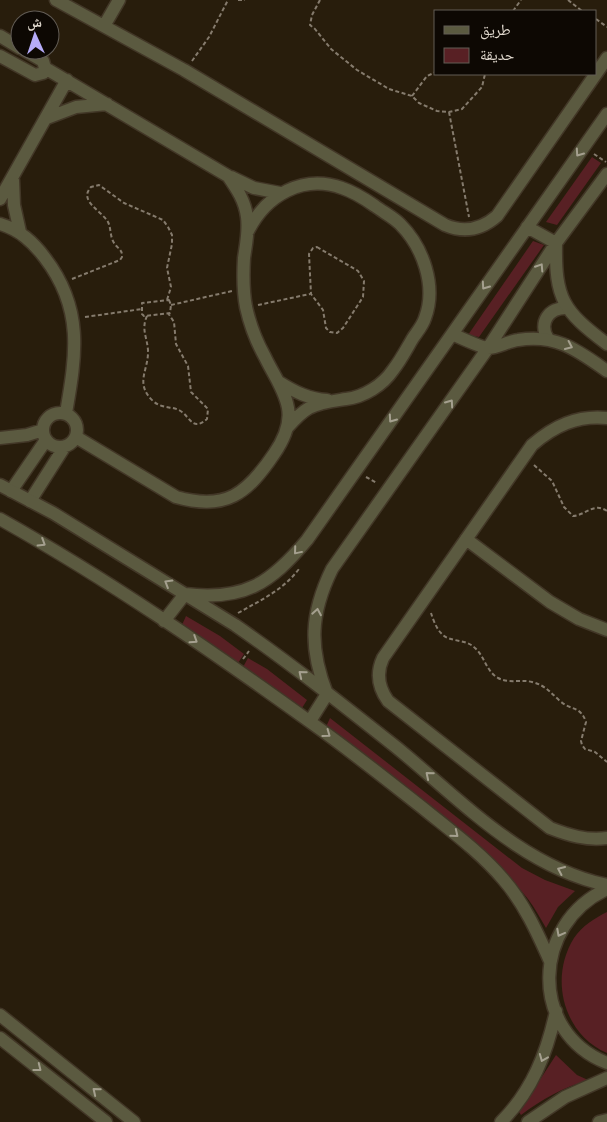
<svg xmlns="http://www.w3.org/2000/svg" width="607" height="1122" viewBox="0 0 607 1122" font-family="'Titillium Web','Noto Naskh Arabic',sans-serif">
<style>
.green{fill:#582024}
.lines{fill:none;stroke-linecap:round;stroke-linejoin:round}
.minor-casing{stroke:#423727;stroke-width:15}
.tertiary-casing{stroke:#423727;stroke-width:15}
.path{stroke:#857b6d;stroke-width:2;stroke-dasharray:4 2.5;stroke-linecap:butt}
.minor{stroke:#5b5a40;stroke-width:12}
.tertiary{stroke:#5b5a40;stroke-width:12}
.oneway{stroke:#a5a08f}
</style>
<rect width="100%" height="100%" fill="#281d0c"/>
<path class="green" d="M592,157L601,163L557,225L546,222Z
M533,241L544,245L479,337L468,335Z
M186,616L220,636L244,654L238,663L182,625Z
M248,658L267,669L307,700L302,708L243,667Z
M330,718L522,868L545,880L575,891L558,907L546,928C540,918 535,908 528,899C476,833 393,778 326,727Z
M607,912V1053C563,1034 549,978 574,938C582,926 595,918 607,912Z
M556,1055L577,1075L588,1080C563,1088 542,1099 521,1115L519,1112Z"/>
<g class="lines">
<g class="minor-casing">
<path id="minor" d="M56,0L184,70L445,225C464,233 481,230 497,216L607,58
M104,26L119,0
M0,36L20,48
M0,56L35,75L43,73L45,68L43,61L24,50
M45,68L228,176C237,189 245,201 247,217C249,231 246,244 244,258C243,275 243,291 246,307C250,325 256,341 265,357C273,374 285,390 288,408C291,425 283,441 274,454C247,494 226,511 176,497L76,437
M47,118L76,107L107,104
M231,177L254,188L280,193
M13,180L14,205L20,232
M0,199L67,80
M0,224C20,230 33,242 45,258C84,309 76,355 66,413
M248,231C266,195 303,174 342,188C354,192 365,199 375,206C383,212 393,217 400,224C423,247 437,286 425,318C423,325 417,332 413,338C407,348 401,360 393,370C383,385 364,397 346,399C333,401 321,402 309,408C300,413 294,420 287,428
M548,339C538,323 549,307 567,308
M279,382C295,392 309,399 327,400
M43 430a17 17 0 1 1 34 0a17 17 0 1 1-34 0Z
M607,418C577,415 554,426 532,445L383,658C376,673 378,687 388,701L550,828C568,835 587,841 607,838
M0,438L27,435L43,430
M11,491L46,440
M30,501L65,446
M466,539L550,602L579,619L607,630
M599,1122L607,1120"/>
</g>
<g class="tertiary-casing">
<path id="tertiary" d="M527,227L556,243C555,299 563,311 607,344
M452,334C459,337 482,348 488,348C497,348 509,341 518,340C557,334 577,350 607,371
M0,485L53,513L235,625C290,663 343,705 396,747C461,800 522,867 607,885
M0,519C109,580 212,651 313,724C351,751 387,780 424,809C451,831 480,852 503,879C524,903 537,932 550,961
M164,621L185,594C244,601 270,584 307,540L607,114
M310,721L327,694C309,648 310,614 332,569L488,348L556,243L607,174
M607,889C532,923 528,1032 607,1063
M0,1015L134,1122
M0,1038L106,1122
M501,1122C532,1091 547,1053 556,1011
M528,1122L565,1097L607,1078"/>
</g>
<path class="path" d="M238,0H245
M320,0L312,15L310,25L315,29L331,49L357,70L389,89L412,96L419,103L437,111L449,112L462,109L482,87L485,74
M568,0L582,11
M513,11L521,0
M596,19L607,27
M192,61L209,37L228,0
M412,96L427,76L436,72
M449,112L469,217
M594,154L606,162
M317,247L358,271L364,281L363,297L343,328L337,333L330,332L326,328L323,310L311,294L309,254L313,248Z
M72,279L120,260L122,257C123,249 116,248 113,241C110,235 111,228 108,222C102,211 78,201 91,187L99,185L124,203L163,220L168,227L172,235V244L167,268L171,287L167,300
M169,300L171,305L170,313L144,316L142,314V303Z
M171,305L232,291
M258,305L310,294
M147,316C141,329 147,337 148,350C149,370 134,383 153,401C163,410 173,405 182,412C191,419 193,431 207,419L208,409L191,392L188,366L176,344L174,322L168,313
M85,317L142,309
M534,465L552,481L564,507L573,516C586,515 594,502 607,511
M366,477L377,483
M238,613C261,600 283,590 299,569
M431,613C433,619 436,628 441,633C449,643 465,638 475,648C485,657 486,671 498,678C510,684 520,679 532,682C545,685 551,693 560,701C571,711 580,705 586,722L581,741L582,745L585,749L595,752L607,762
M243,659L249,651"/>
<use href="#minor" class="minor"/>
<use href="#tertiary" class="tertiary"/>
</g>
<defs><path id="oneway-chevron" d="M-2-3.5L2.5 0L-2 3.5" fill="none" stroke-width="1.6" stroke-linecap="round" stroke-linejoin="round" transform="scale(1.25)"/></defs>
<g class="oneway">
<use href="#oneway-chevron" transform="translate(579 153) rotate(125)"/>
<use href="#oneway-chevron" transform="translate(540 267) rotate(-57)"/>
<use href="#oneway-chevron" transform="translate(485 286) rotate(125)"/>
<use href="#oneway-chevron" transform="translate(569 346) rotate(25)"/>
<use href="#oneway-chevron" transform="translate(450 403) rotate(-55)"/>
<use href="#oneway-chevron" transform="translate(392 419) rotate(125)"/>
<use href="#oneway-chevron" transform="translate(42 543) rotate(32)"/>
<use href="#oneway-chevron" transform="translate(297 551) rotate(130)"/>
<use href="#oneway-chevron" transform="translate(168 583) rotate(-149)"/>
<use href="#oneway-chevron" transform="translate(317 612) rotate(-80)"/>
<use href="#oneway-chevron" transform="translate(194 640) rotate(33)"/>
<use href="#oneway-chevron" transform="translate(302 674) rotate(-141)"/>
<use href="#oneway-chevron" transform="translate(327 734) rotate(36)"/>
<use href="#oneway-chevron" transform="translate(429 775) rotate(-140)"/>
<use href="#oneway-chevron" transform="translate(455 834) rotate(39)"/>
<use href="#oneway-chevron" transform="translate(561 870) rotate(-156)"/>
<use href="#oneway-chevron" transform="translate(560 933) rotate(118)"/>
<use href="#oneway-chevron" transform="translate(543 1058) rotate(112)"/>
<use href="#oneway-chevron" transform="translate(38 1068) rotate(38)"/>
<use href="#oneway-chevron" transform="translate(96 1091) rotate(-141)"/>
</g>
<rect x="434" y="10" width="162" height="65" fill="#0d0803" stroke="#625c55"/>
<rect x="444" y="26" width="25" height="8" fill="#5b5a40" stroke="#625c55"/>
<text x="480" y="35" font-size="15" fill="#e2dacf">طريق</text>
<rect x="444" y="48" width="25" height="15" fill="#582024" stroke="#625c55"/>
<text x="480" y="60" font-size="15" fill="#e2dacf">حديقة</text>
<g transform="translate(35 35) rotate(357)"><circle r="24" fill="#0d0803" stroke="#625c55"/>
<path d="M0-4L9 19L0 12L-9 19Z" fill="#b6acf8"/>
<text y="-8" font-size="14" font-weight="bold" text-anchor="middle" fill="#e2dacf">ش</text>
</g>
</svg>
